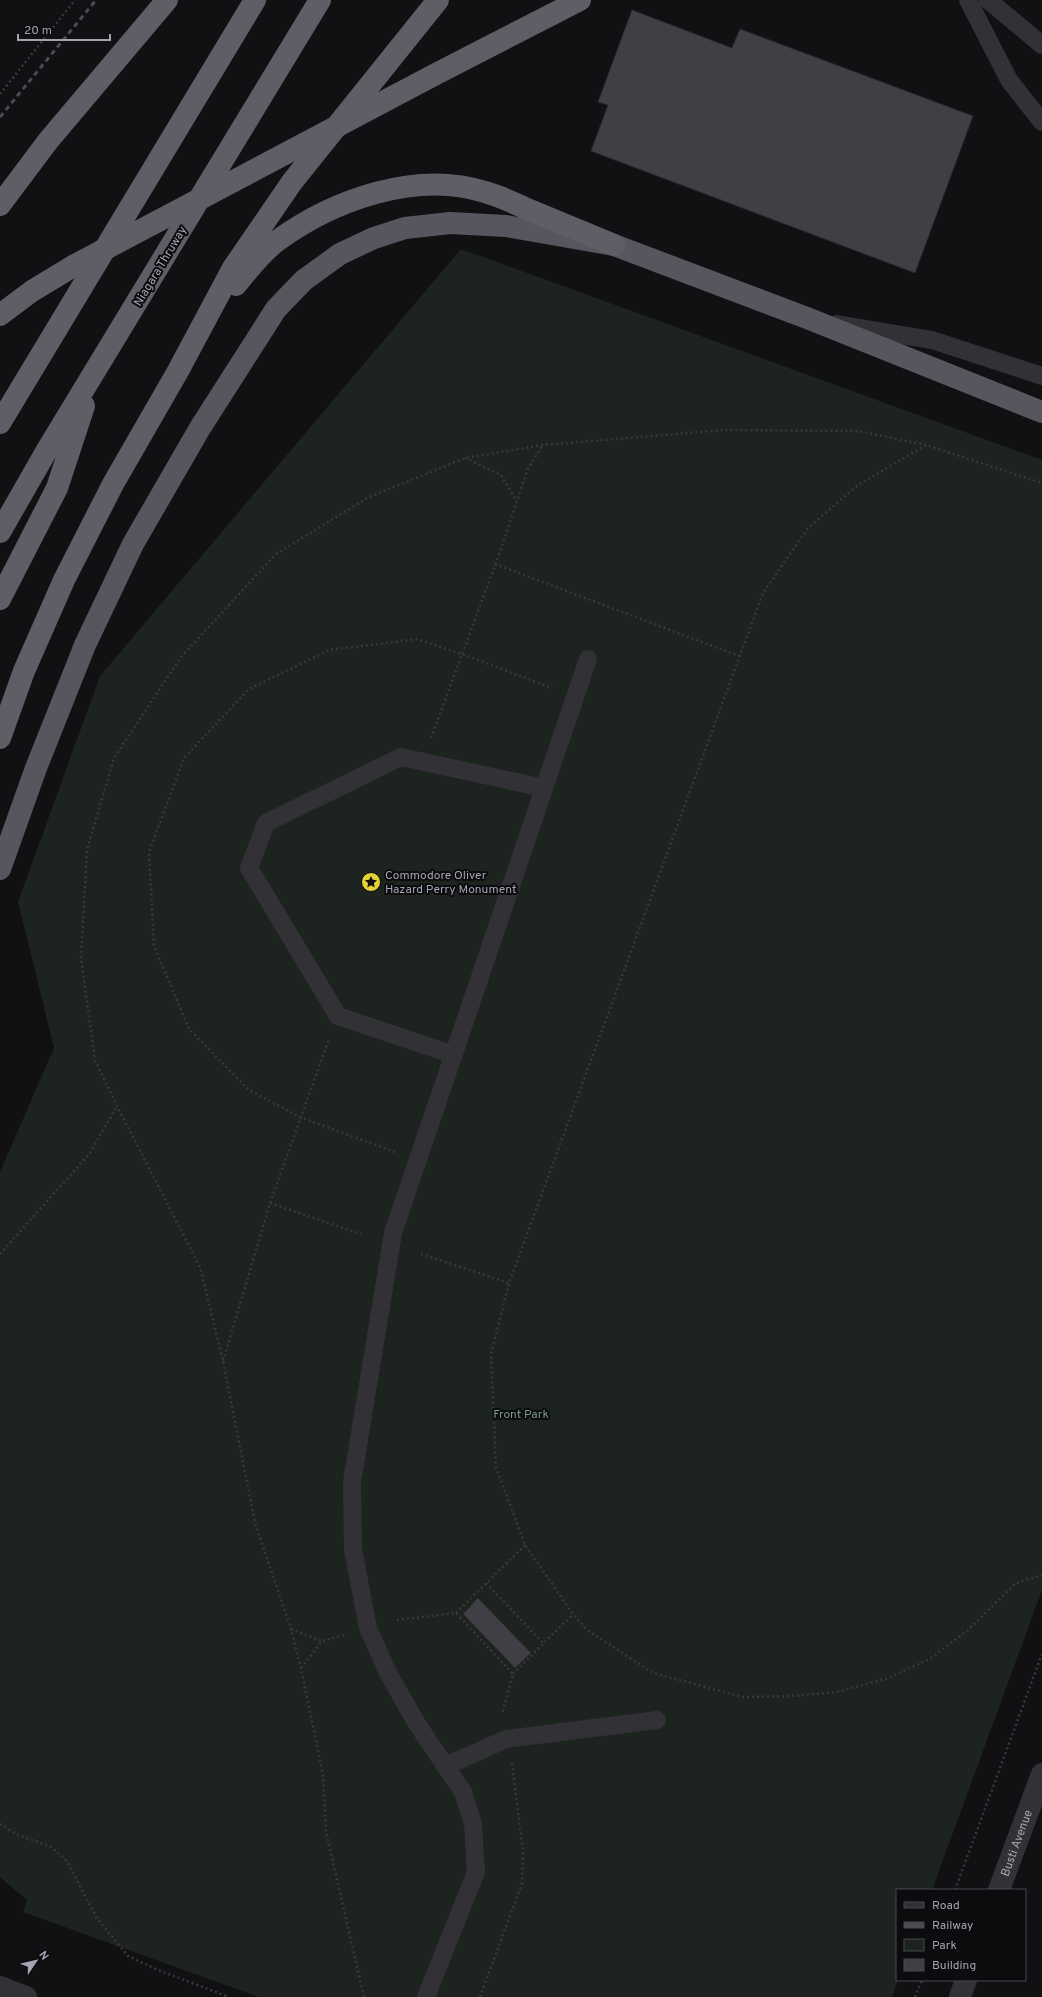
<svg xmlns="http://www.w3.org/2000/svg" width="1042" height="1997" viewBox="0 0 1042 1997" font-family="Overpass,sans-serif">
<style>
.green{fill:#1d241f}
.building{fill:#403f45;stroke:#2b2b2e}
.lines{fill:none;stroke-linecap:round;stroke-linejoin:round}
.path{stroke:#38383d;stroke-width:2.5;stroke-dasharray:2 3;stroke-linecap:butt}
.service{stroke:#323236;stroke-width:18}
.minor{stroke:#323236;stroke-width:22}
.tertiary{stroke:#323236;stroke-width:22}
.trunk{stroke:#56565e;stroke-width:22}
.motorway{stroke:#5e5e67;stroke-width:22}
.rail{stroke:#4b4b51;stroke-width:3;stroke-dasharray:5 4;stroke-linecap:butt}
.motorway-bridge{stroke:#5e5e67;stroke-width:22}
.labels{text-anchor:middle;stroke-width:4;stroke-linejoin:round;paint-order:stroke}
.street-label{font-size:12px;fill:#a2a4b2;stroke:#0c0b0d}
.poi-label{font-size:12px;fill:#a2a4b2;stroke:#0c0b0d;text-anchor:start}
.park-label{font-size:12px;fill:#7a9c84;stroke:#0c0b0d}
</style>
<rect width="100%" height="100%" fill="#111012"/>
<path class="green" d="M461,249L1042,460V1590L932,1890H897L898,1980L892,1997H259L23,1912L27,1900L0,1877V1172L54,1048L18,902L100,676Z"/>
<path class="building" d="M632,10L732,48L740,29L973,116L915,273L591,151L608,105L598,102Z
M478,1598L531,1653L515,1668L463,1614Z"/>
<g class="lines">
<path class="path" d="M0,94L75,0
M926,445L858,485L808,528L763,593L509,1283L491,1354L496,1467L525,1545L573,1614L587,1630L653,1673L743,1697L794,1696L836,1692L889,1678L931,1658L967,1631L1016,1583L1042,1575
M465,458L501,475L516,500
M495,564L739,656
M431,738L500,552L528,468L543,445
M395,1152L302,1118L249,1090L189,1029L154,946L149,852L184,758L249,689L329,650L417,639L462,654L552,688
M270,1203L361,1234
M0,1254L90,1153L117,1106
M421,1254L509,1283
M223,1361L270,1203L329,1039
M486,1583L543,1643
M456,1613L525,1545
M397,1620L456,1613L513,1674L502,1714
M291,1629L322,1641
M301,1668L322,1641L344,1635
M513,1674L573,1614
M0,1824L16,1834L51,1847L67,1861L96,1917L128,1956L158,1970L229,1997
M955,1890L1042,1654
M364,1997L326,1832L323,1774L301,1669L291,1629L255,1523L223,1361L200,1267L117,1106L95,1060L81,958L87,850L114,758L181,657L276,554L367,498L465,458L543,445L724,430L858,431L926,445L1042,483
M480,1997L522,1883L523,1852L512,1763
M915,1997L922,1980"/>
<path class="service" d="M968,0L1009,80L1042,122
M988,0L1042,45
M837,324L932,340L1042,376
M454,1055L338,1016L249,868L266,823L401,757L544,788
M446,1766L506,1739L657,1720
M426,1997L476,1872L473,1824L463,1792L417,1724L388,1673L368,1628L353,1549L352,1482L393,1233L588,659"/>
<g class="minor">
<path id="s1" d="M999,1890L1042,1774"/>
<path d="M960,1997L966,1980"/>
</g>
<path class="tertiary" d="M0,1987L26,1997"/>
<path class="trunk" d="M0,869L36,768L85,645L133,544L200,428L276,309L304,280L340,254L374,238L405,228L450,223L506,226L614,245L807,318L1042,412"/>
<path class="motorway" d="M0,205L48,141L167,0
M236,285C248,270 261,253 277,241C333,200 416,170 485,192C500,196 514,203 527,209C556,221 585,233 614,245
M0,423L255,0
M0,532L47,450L320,0
M0,599L57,488L84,406
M0,738L24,671L64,580L113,484L178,371L233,268L292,182L438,0"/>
<path class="rail" d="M0,117L96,0"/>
<path class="motorway-bridge" d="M0,315L32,291L75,265L434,75L580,0"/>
</g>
<defs>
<g id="sight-disc" transform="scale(1)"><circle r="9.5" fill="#e5d235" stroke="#0c0b0d"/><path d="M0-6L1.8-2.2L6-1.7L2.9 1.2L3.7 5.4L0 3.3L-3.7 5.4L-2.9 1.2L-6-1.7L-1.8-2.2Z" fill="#111"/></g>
</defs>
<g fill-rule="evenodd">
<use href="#sight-disc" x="371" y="882"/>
</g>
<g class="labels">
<g class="street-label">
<text transform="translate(160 266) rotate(-59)" y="4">Niagara Thruway</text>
<text dy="4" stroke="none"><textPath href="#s1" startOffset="50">Busti Avenue</textPath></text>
</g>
<g class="poi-label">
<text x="385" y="879">Commodore Oliver<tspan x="385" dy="14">Hazard Perry Monument</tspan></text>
</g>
<g class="park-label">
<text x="521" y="1418">Front Park</text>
</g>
</g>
<rect x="896" y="1889" width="130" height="92" fill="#0c0b0d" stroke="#48484f"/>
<rect x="904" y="1902" width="20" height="6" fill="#323236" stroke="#48484f"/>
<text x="932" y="1909" font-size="12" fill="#a2a4b2">Road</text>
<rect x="904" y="1922" width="20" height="6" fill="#4b4b51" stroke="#48484f"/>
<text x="932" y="1929" font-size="12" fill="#a2a4b2">Railway</text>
<rect x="904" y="1939" width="20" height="12" fill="#1d241f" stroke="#48484f"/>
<text x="932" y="1949" font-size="12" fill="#a2a4b2">Park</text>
<rect x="904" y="1959" width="20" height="12" fill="#403f45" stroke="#48484f"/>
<text x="932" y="1969" font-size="12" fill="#a2a4b2">Building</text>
<g transform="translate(36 1961) rotate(55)" stroke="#0c0b0d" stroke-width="3" paint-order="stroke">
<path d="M0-3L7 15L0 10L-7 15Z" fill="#a2a4b2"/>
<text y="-6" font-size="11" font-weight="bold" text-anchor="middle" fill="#a2a4b2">N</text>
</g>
<path d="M18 34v6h92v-6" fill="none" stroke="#a2a4b2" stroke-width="2"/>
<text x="24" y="34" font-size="12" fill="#a2a4b2" stroke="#0c0b0d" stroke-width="3" paint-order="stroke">20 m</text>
</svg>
